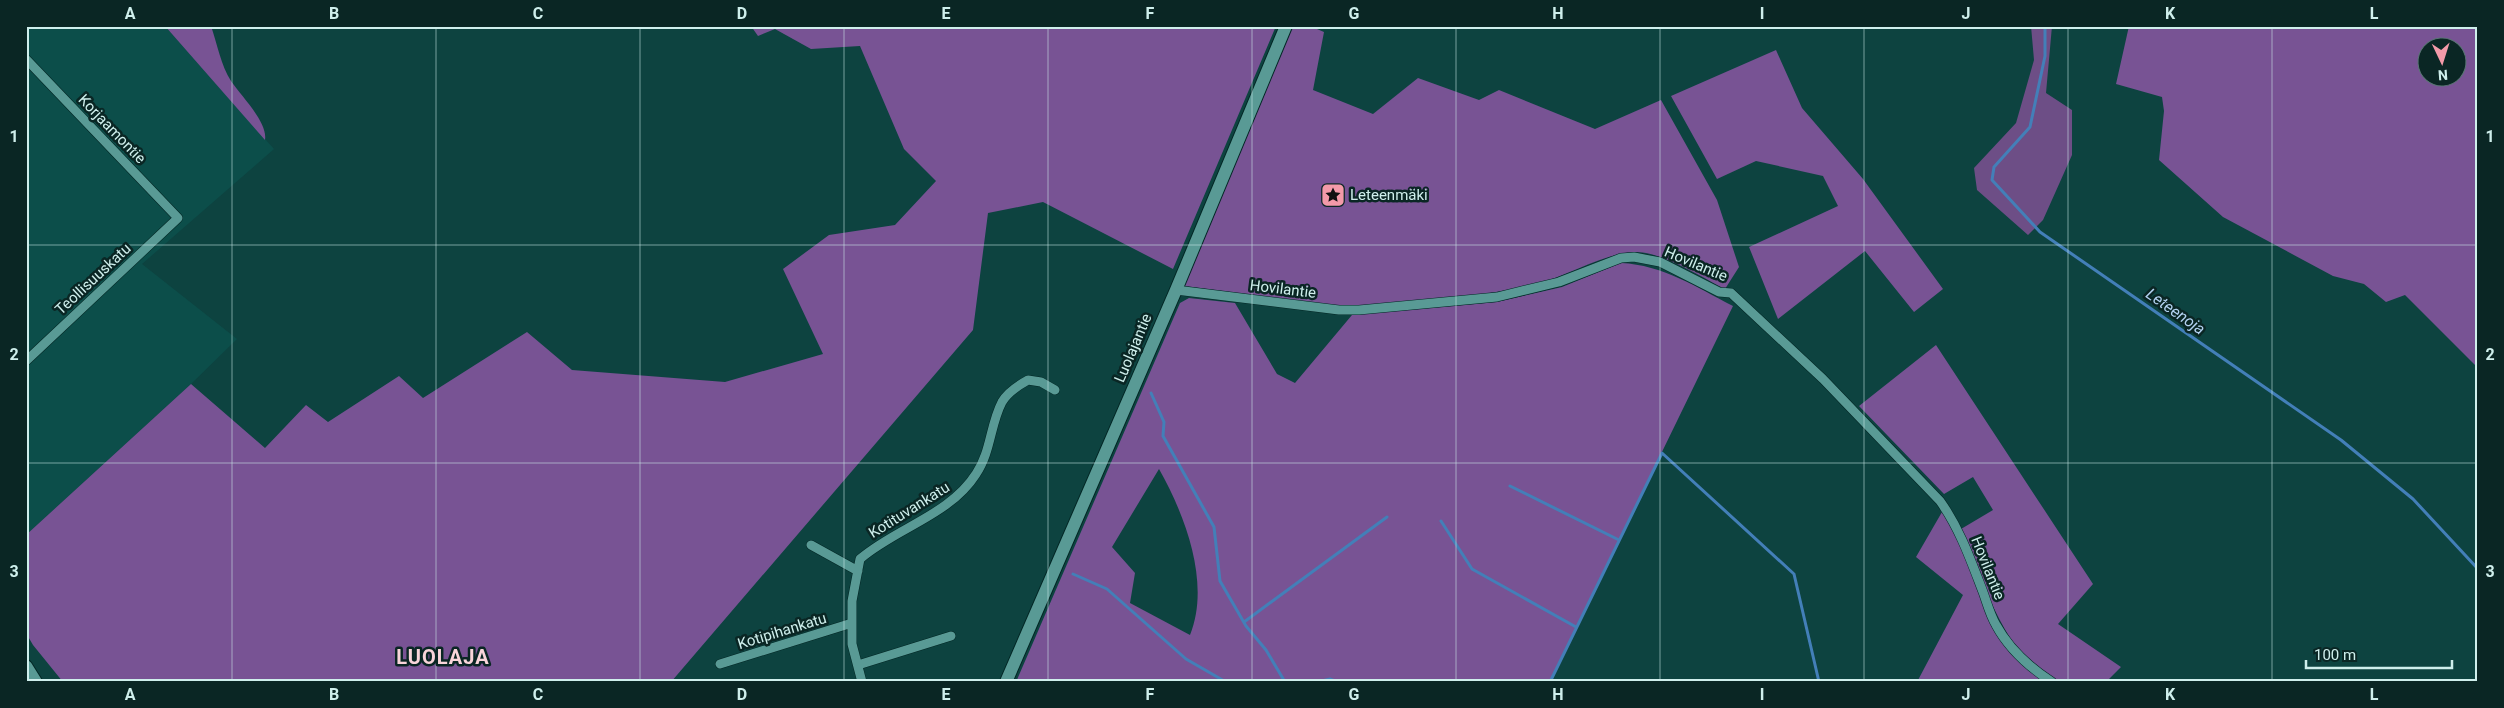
<svg xmlns="http://www.w3.org/2000/svg" width="2504" height="708" viewBox="0 0 2504 708" font-family="Roboto,sans-serif">
<style>
.built{fill:#0c4e4a}
.green{fill:#6d4e86}
.forest{fill:#785394;fill-rule:evenodd}
.lines{fill:none;stroke-linecap:round;stroke-linejoin:round}
.stream{stroke:#437fb8;stroke-width:3}
.street-casing{stroke:#032725;stroke-width:10}
.secondary-casing{stroke:#032725;stroke-width:14}
.street{stroke:#599a95;stroke-width:9}
.secondary{stroke:#599a95;stroke-width:12}
.grid{fill:none;stroke:#cfefec;stroke-width:1;stroke-opacity:0.55}
.labels{text-anchor:middle;stroke-width:5;stroke-linejoin:round;paint-order:stroke}
.street-label{font-size:15px;fill:#cfefec;stroke:#0a2624}
.poi-label{font-size:15px;fill:#cfefec;stroke:#0a2624;text-anchor:start}
.water-label{font-size:16px;font-style:italic;fill:#b3d2f1;stroke:#0a2624}
.district-label{font-size:20px;font-weight:bold;letter-spacing:1px;fill:#f9d5da;stroke:#0a2624}
.neatline{fill:none;stroke:#cfefec;stroke-width:2}
.grid-label{font-size:16px;text-anchor:middle;font-weight:bold;fill:#cfefec}
</style>
<rect width="100%" height="100%" fill="#0d4340"/>
<path class="built" d="M26,26H165L274,149L142,264L237,339L191,384L26,535Z"/>
<path class="green" d="M2031,26H2052L2046,93L2072,110V155L2043,220L2028,235L1977,190L1974,168L2016,123L2034,60Z"/>
<path class="forest" d="M165,26H211C217,43 221,66 231,81C241,96 268,122 265,140Z
M751,26H1276L1173,269L1043,202L988,213L973,330L671,682H63L33,645L26,633V535L191,384L265,448L306,405L328,422L399,376L423,398L527,332L572,370L725,382L823,354L783,269L829,235L895,225L936,181L904,149L860,46L811,49L775,29L758,36Z
M1290,26H1310L1324,32L1313,90L1373,114L1418,78L1479,100L1499,90L1595,129L1661,100L1717,200L1739,267L1725,289C1701,277 1661,251 1634,252C1605,253 1567,276 1537,284C1477,298 1416,301 1356,306H1336L1184,286Z
M2129,26H2478V368L2405,295L2386,302L2364,284L2333,276L2223,217L2159,160L2164,111L2162,97L2116,84ZM2426,48H2456V78H2426Z
M1776,50L1802,108L1863,179L1943,289L1914,312L1865,251L1778,319L1749,247L1838,206L1823,176L1756,161L1717,179L1671,96Z
M1621,263C1663,265 1696,287 1733,306L1550,682H1337L1330,679L1318,682H1016L1180,303L1189,298L1235,303L1277,374L1295,383L1352,315L1497,302L1562,287ZM1159,469C1185,515 1211,583 1190,635L1130,603L1135,573L1112,547Z
M1936,345L2093,584L2058,624L2121,667L2106,682C2094,682 2067,685 2056,681C2007,663 1980,573 1961,529L1993,510L1973,477L1944,494L1859,406Z
M1942,512L1949,518L1994,625L2049,682H1917L1963,595L1916,557Z"/>
<g class="lines">
<path class="stream" d="M2045,26V56L2030,127L1994,167L1992,180L2040,232L2341,440L2413,499L2478,569
M1151,393L1164,422L1163,436L1214,527L1220,581L1246,626L1266,650L1285,682
M1510,486L1619,540
M1441,521L1472,569L1576,627
M1073,574L1107,589L1186,659L1226,682
M1244,622L1387,517
M1318,682L1330,679L1337,682
M1550,682L1662,453L1794,574L1819,682"/>
<g class="street-casing">
<path id="street" d="M26,59L178,218L26,361
M1176,290L1339,310H1359L1497,297L1559,282L1621,258L1634,257L1660,262L1719,292L1731,293L1823,379L1940,501C1960,529 1971,561 1983,592C1987,603 1990,615 1996,625C2009,649 2029,667 2052,682
M811,545L858,571
M720,664L852,623
M858,665L951,636
M862,682L852,644V601L860,559C896,528 950,515 976,474C991,452 990,425 1002,402C1007,393 1019,385 1028,380L1041,382L1055,390"/>
</g>
<g class="secondary-casing">
<path id="secondary" d="M26,666L36,682
M1006,682L1176,290L1286,26"/>
</g>
<use href="#street" class="street"/>
<use href="#secondary" class="secondary"/>
</g>
<path class="grid" d="M232,26V682M436,26V682M640,26V682M844,26V682M1048,26V682M1252,26V682M1456,26V682M1660,26V682M1864,26V682M2068,26V682M2272,26V682M26,245H2478M26,463H2478"/>
<defs>
<g id="sight-square" transform="scale(1.25)"><rect x="-9" y="-9" width="18" height="18" rx="4" fill="#f39aa9" stroke="#0a2624"/><path d="M0-6L1.8-2.2L6-1.7L2.9 1.2L3.7 5.4L0 3.3L-3.7 5.4L-2.9 1.2L-6-1.7L-1.8-2.2Z" fill="#111"/></g>
</defs>
<g fill-rule="evenodd">
<use href="#sight-square" x="1333" y="195"/>
</g>
<g class="labels">
<g class="street-label">
<text transform="translate(112 129) rotate(46)" y="5">Korjaamontie</text>
<text transform="translate(1696 264) rotate(23)" y="5">Hovilantie</text>
<text transform="translate(93 279) rotate(-43)" y="5">Teollisuuskatu</text>
<text transform="translate(1283 289) rotate(7)" y="5">Hovilantie</text>
<text transform="translate(1133 348) rotate(-67)" y="5">Luolajantie</text>
<text transform="translate(909 510) rotate(-32)" y="5">Kotituvankatu</text>
<text transform="translate(1988 568) rotate(68)" y="5">Hovilantie</text>
<text transform="translate(782 631) rotate(-17)" y="5">Kotipihankatu</text>
</g>
<g class="poi-label">
<text x="1350" y="200">Leteenmäki</text>
</g>
<g class="water-label">
<text transform="translate(2176 311) rotate(35)" y="6">Leteenoja</text>
</g>
<g class="district-label">
<text x="443" y="664">LUOLAJA</text>
</g>
</g>
<rect width="2504" height="708" fill="none" stroke="#0a2624" stroke-width="55"/>
<g transform="translate(2442 62) rotate(176)"><circle r="24" fill="#0a2624" stroke="#597674"/>
<path d="M0-4L9 19L0 12L-9 19Z" fill="#f39aa9"/>
<text y="-8" font-size="14" font-weight="bold" text-anchor="middle" fill="#cfefec">N</text>
</g>
<path d="M2306 660v8h146v-8" fill="none" stroke="#cfefec" stroke-width="2.5"/>
<text x="2314" y="660" font-size="15" fill="#cfefec" stroke="#0a2624" stroke-width="4" paint-order="stroke">100 m</text>
<rect x="28" y="28" width="2448" height="652" class="neatline"/>
<g class="grid-label">
<text x="130" y="19">A</text>
<text x="334" y="19">B</text>
<text x="538" y="19">C</text>
<text x="742" y="19">D</text>
<text x="946" y="19">E</text>
<text x="1150" y="19">F</text>
<text x="1354" y="19">G</text>
<text x="1558" y="19">H</text>
<text x="1762" y="19">I</text>
<text x="1966" y="19">J</text>
<text x="2170" y="19">K</text>
<text x="2374" y="19">L</text>
<text x="14" y="142">1</text>
<text x="2490" y="142">1</text>
<text x="14" y="360">2</text>
<text x="2490" y="360">2</text>
<text x="14" y="577">3</text>
<text x="2490" y="577">3</text>
<text x="130" y="700">A</text>
<text x="334" y="700">B</text>
<text x="538" y="700">C</text>
<text x="742" y="700">D</text>
<text x="946" y="700">E</text>
<text x="1150" y="700">F</text>
<text x="1354" y="700">G</text>
<text x="1558" y="700">H</text>
<text x="1762" y="700">I</text>
<text x="1966" y="700">J</text>
<text x="2170" y="700">K</text>
<text x="2374" y="700">L</text>
</g>
</svg>
